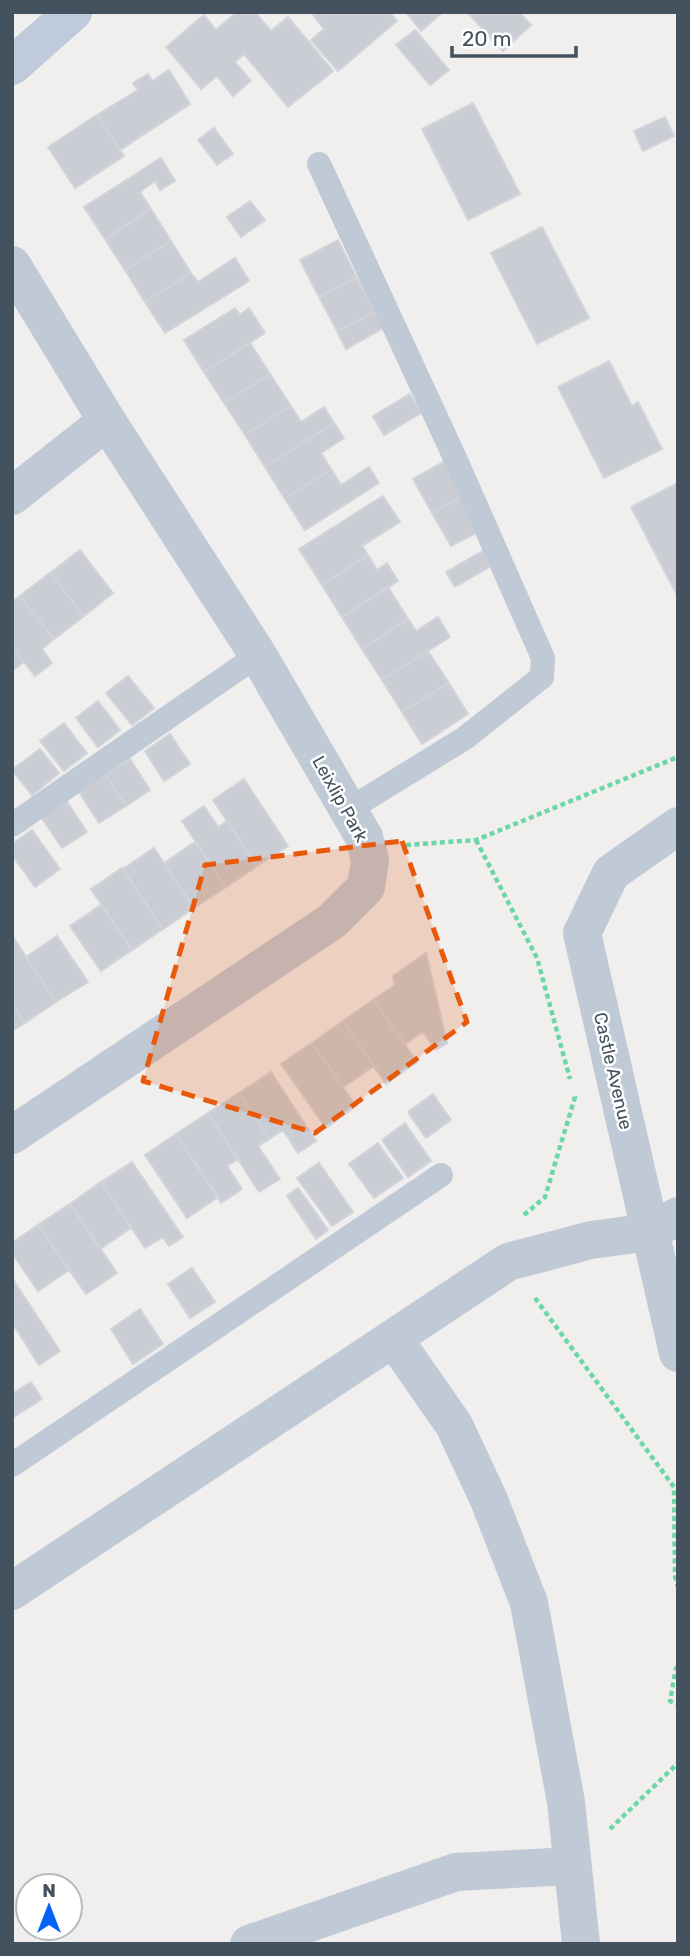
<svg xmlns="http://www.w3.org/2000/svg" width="690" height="1956" viewBox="0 0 690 1956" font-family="Rubik,sans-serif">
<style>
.building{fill:#cacdd4;stroke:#d2d4db;stroke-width:2}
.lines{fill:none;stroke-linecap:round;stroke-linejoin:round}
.path{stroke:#6bd7a6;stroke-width:4.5;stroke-dasharray:5 3.5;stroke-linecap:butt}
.service{stroke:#c0cad6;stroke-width:24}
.minor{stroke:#c0cad6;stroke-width:38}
.secondary{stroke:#bfcbda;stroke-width:38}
.marked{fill:#e8590c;fill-opacity:0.2;stroke:#e8590c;stroke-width:5;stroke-dasharray:14 9;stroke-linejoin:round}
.labels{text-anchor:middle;stroke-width:5;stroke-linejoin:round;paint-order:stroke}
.street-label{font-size:18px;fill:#44515e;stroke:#fff}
</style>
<rect width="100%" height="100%" fill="#f1eeee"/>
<path class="building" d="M237,12H255L271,31L288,17L333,71L288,107L244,54L235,62L251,81L233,96L217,76L201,89L166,47L204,15L216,30Z
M311,12H389L397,21L338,71L311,40L324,29Z
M406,12H443L421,31Z
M467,12H519L531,25L503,51Z
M415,30L449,70L430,85L396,45Z
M169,70L190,104L120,150L97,115L138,90L133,83L148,74L152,81Z
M473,103L520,194L468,220L422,129Z
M97,115L124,156L75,188L48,147Z
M665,117L674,136L643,151L634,131Z
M214,128L233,154L217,165L198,140Z
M161,158L175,181L160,190L155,181L140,192L151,209L105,239L84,207Z
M250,201L265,220L241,237L227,217Z
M151,209L171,241L125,270L105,239Z
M542,227L589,318L537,344L491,253Z
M338,240L357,278L319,297L300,260Z
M171,241L191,273L145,302L125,270Z
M235,258L249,281L165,333L145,302L191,273L198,282Z
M357,278L375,312L337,331L319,297Z
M235,308L240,315L249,308L265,333L204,372L184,340Z
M375,312L383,328L346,349L337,331Z
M250,343L270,374L224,403L204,372Z
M609,361L632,406L638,402L662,449L604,478L558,387Z
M270,374L291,406L245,435L224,403Z
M410,394L421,413L384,435L373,416Z
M291,406L301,422L324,407L334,423L265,467L245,435Z
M334,423L344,438L321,453L331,469L285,499L265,467Z
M445,461L460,497L432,513L413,479Z
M369,467L379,483L305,530L285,499L331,469L341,485Z
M678,483V597L631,507Z
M383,496L400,522L362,546L368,555L322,585L299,549Z
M460,497L476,533L451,546L432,513Z
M80,550L113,593L84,616L50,573Z
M483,551L491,566L455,587L446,572Z
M368,555L377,570L387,563L398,581L342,617L322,585Z
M50,573L84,616L54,639L20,596Z
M388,587L408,619L362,649L342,617Z
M20,596L54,639L42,649L52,663L35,676L12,647V602Z
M438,617L450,637L382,680L362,649L408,619L416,631Z
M12,647L24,662L12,671Z
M428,651L449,683L402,712L382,680Z
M128,676L154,708L132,725L106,693Z
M449,683L468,714L422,744L402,712Z
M98,701L120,730L98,747L76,718Z
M64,723L87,753L64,771L40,741Z
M170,734L190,764L164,781L145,751Z
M40,749L59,773L32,795L12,770Z
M130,759L150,790L126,806L106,775Z
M106,775L126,806L99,823L79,792Z
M244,779L288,846L257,866L213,800Z
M66,800L87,832L62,848L41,817Z
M204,806L218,827L227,821L257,866L226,887L182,821Z
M32,830L60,869L35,887L12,855V844Z
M195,842L226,887L194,908L164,863Z
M154,848L194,908L163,929L123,869Z
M122,868L163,929L132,950L91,889Z
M101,905L132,950L101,971L70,926Z
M57,936L88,982L56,1002L26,957Z
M13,937L56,1002L25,1023L12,1004Z
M426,953L447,1043L436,1050L423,1032L405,1044L373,1000L395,985L393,976Z
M373,1000L417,1062L386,1084L343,1021Z
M12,1004L25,1023L12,1031Z
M343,1021L374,1066L343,1087L312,1043Z
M312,1043L356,1106L326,1128L281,1064Z
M271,1072L316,1141L298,1153L283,1130L269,1139L239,1093Z
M239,1093L269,1139L258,1146L280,1179L259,1192L208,1113Z
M433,1094L451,1120L426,1138L408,1112Z
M208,1113L238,1159L227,1166L242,1189L221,1203L176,1134Z
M405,1123L431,1161L408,1177L382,1140Z
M176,1134L218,1197L187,1218L145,1155Z
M378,1143L403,1178L374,1198L349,1164Z
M132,1162L183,1237L169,1246L163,1237L145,1248L101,1182Z
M319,1163L353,1212L332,1226L297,1178Z
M101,1182L131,1228L100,1249L70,1204Z
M298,1188L328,1230L316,1239L287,1196Z
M70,1204L117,1273L86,1294L38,1225Z
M38,1225L69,1270L38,1291L12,1253V1243Z
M192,1268L215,1302L190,1318L168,1284Z
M12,1278L60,1351L39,1365L15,1327L12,1329Z
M140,1309L163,1344L133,1364L111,1329Z
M31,1382L42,1399L14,1417L12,1414V1394Z"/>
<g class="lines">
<path class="path" d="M476,840L537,958L570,1079
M406,845L476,840L678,757
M524,1215L545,1197L575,1097L574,1094
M535,1298L674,1487L675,1577L678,1587
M678,1667L676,1668L670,1701L678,1705
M610,1829L678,1763"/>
<path class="service" d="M319,164L455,458L543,658L542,677L465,738L348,810
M12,825L258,655
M12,1465L441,1175"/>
<path class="minor" d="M12,265L107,421L258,655L364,837L370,860L366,887L332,921L12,1135
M12,496L107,421
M678,826L611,873L582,933L678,1353
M394,1339L454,1425L489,1500L529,1603L566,1802L581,1944
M12,1591L508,1262L591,1240L650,1232L678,1216
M249,1944L456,1872L571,1866"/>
<path class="secondary" d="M12,66L73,12"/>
</g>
<path class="marked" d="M402,841L467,1022L315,1133L143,1081L205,865Z"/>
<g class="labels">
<g class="street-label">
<text transform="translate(340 799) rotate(61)" y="6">Leixlip Park</text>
<text transform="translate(613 1071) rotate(77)" y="6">Castle Avenue</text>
</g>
</g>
<rect width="690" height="1956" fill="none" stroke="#44515e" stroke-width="28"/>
<g transform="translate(49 1907)"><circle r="33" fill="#ffffff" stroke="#b4b9bf" stroke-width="2"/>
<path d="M0-5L12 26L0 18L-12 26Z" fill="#0363f7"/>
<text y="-10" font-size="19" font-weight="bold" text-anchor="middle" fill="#44515e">N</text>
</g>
<path d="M452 46v10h124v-10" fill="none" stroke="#44515e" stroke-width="3.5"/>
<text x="462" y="46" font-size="21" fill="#44515e" stroke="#ffffff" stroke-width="5" paint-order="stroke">20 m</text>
</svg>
